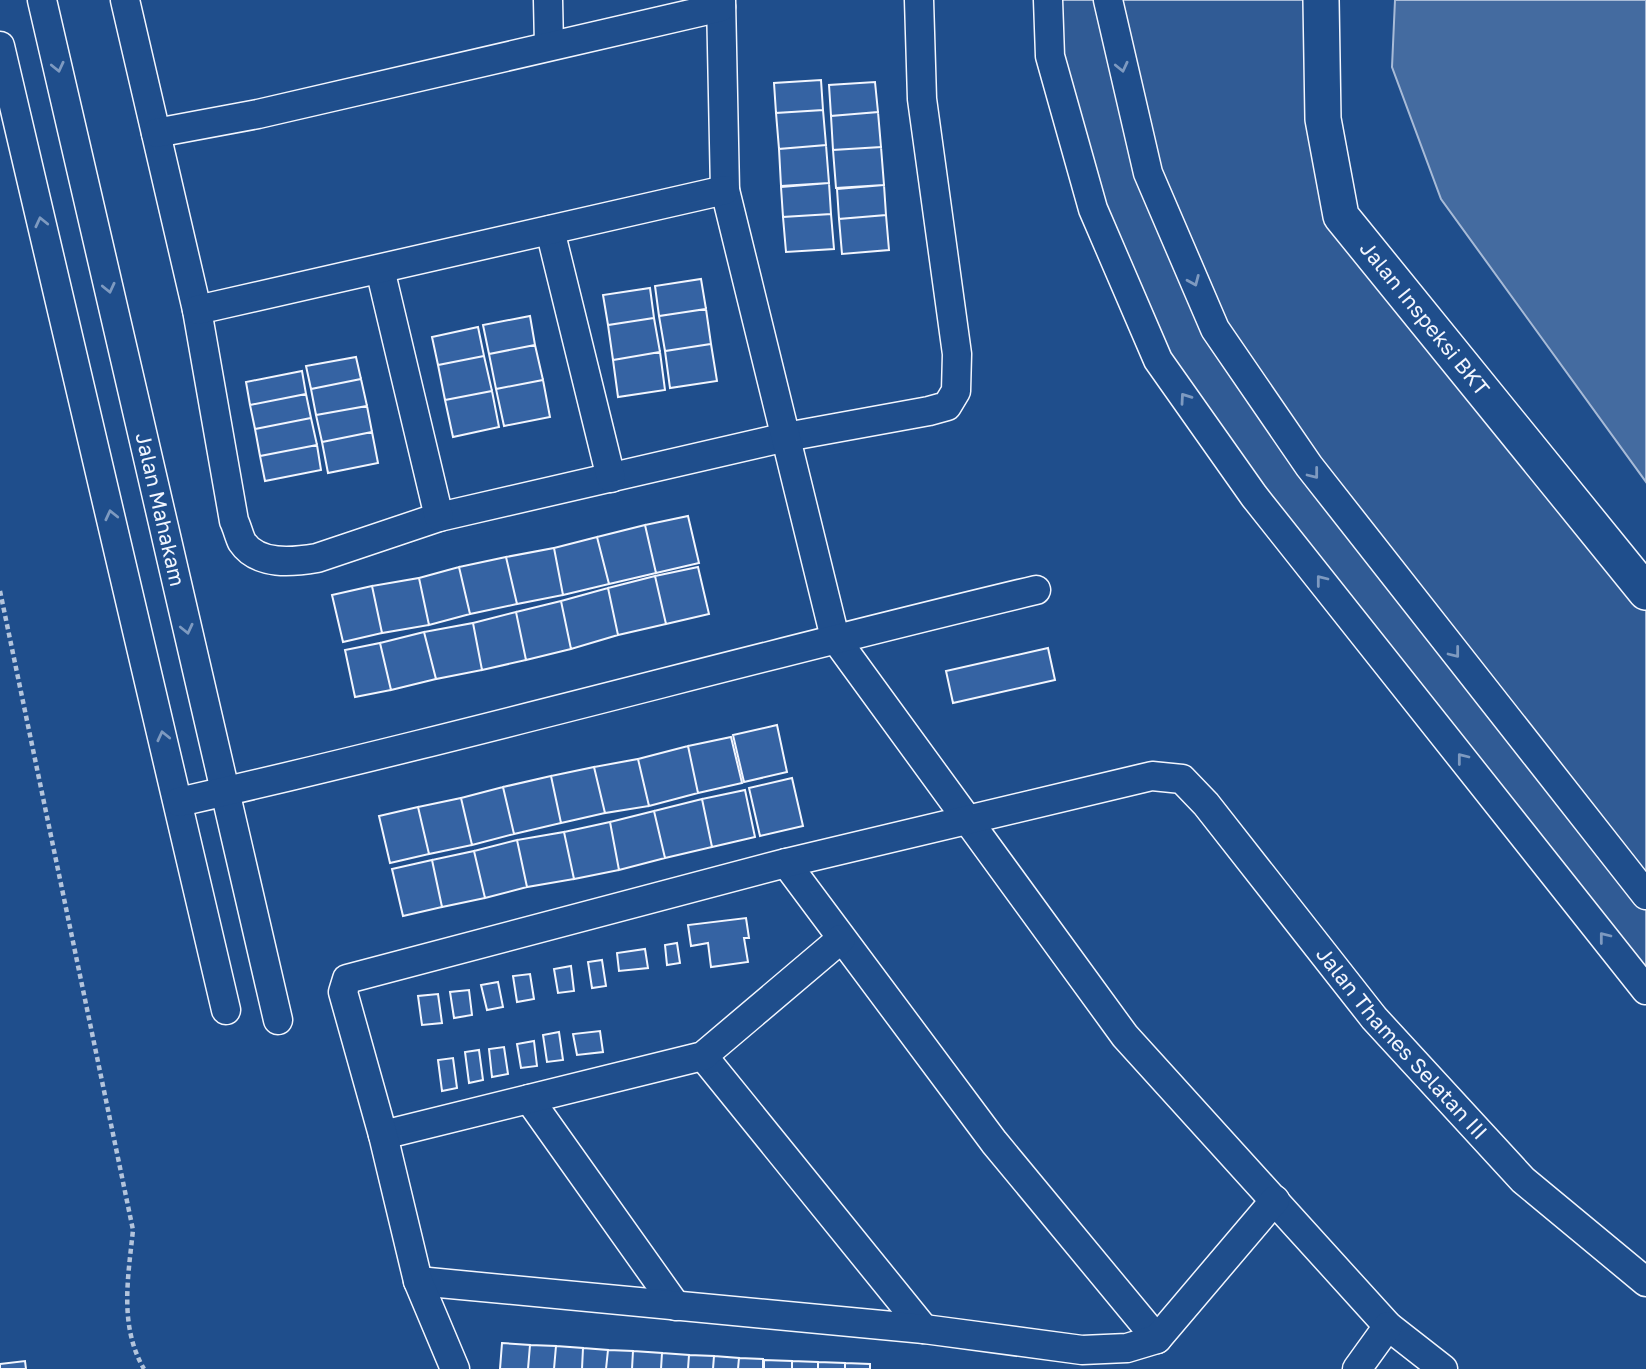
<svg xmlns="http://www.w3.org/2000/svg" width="1646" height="1369" viewBox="0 0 1646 1369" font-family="'Golos Text',sans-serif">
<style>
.built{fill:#305b95;stroke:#a8bbd7;stroke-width:2}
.water{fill:#446ba0;stroke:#a8bbd7;stroke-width:2}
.building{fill:#3563a3;stroke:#f2f6ff;stroke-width:2}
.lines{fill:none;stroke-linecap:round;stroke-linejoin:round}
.minor-casing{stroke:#f2f6ff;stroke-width:31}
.tertiary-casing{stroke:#f2f6ff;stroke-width:38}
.path{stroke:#b3c4dc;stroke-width:4.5;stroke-dasharray:5 3.5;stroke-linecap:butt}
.minor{stroke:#1f4e8c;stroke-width:28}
.tertiary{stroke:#1f4e8c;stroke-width:35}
.oneway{stroke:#7e9ac0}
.labels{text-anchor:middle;stroke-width:5;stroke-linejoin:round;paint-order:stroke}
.street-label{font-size:21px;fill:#f2f6ff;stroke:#1f4e8c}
</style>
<rect width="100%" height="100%" fill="#1f4e8c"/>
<path class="built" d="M1048,0H1324L1341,216L1646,592V990L1158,360L1093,209Z"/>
<path class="water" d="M1395,0H1646V482L1441,199L1392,67Z"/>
<path class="building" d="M821,80L823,110L776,113L774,83Z
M875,82L878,112L831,116L829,85Z
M823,110L826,145L779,149L776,113Z
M878,112L881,147L833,150L831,116Z
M826,145L829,183L781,186L779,149Z
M881,147L884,185L836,188L833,150Z
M829,183L831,214L783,217L781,187Z
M884,185L886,215L839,219L837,189Z
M831,214L834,249L786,252L783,217Z
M886,215L889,250L842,254L839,219Z
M701,279L706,309L659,316L655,286Z
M650,288L654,318L608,325L603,295Z
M706,309L711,344L665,351L659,316Z
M530,316L535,345L489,354L483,325Z
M654,318L660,352L613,360L608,325Z
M478,327L484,356L438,365L432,337Z
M711,344L717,381L670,388L665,351Z
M535,345L543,380L496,389L489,354Z
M660,352L665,390L618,397L613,360Z
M484,356L492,391L445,400L438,365Z
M356,357L361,379L311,389L306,366Z
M302,371L306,394L250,405L246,382Z
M361,379L367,406L316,415L311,389Z
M543,380L550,417L504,426L496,389Z
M492,391L499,427L453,437L445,400Z
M306,394L311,418L255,429L250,405Z
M367,406L372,432L322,442L316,415Z
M311,418L317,445L260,456L255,429Z
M372,432L378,463L328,473L322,442Z
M317,445L321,470L265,481L260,456Z
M688,516L699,563L656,573L645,525Z
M645,525L656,573L609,584L597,537Z
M597,537L609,584L563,595L554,548Z
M554,548L563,595L517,604L506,557Z
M506,557L517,604L470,614L459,567Z
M459,567L470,614L429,625L419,578Z
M698,567L709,614L666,624L655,576Z
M655,576L666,624L618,635L608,588Z
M419,578L429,625L382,633L372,586Z
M372,586L382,633L343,642L332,595Z
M608,588L618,635L571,649L561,601Z
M561,601L571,649L526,660L516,612Z
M516,612L526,660L482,670L473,623Z
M473,623L482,670L436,679L424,632Z
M424,632L436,679L391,690L380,643Z
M380,643L391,690L355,697L345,650Z
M1048,648L1055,680L953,703L946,671Z
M777,725L787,772L744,782L733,735Z
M731,737L742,783L698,793L688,746Z
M688,746L698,793L649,806L638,759Z
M638,759L649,806L605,813L594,767Z
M594,767L605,813L561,823L551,776Z
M551,776L561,823L514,834L503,787Z
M792,778L803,826L760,836L749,788Z
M503,787L514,834L472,845L461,798Z
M745,790L755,837L712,847L702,799Z
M461,798L472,845L429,854L418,807Z
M702,799L712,847L665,858L654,811Z
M418,807L429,854L390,863L379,816Z
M654,811L665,858L619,870L610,822Z
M610,822L619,870L574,879L564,832Z
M564,832L574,879L527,887L517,840Z
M517,840L527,887L485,898L474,851Z
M474,851L485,898L442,907L432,860Z
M432,860L442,907L403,916L392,869Z
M746,918L749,938H744L748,962L711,967L708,943L691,946L688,925Z
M677,943L680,963L667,965L665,945Z
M645,949L648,968L619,971L617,953Z
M602,960L606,986L592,988L588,962Z
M571,966L574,991L558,993L554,969Z
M530,974L534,999L517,1002L513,976Z
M498,982L503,1007L487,1010L481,985Z
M469,990L472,1015L454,1018L450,992Z
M438,994L442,1023L422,1025L418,996Z
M600,1031L603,1052L577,1055L573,1034Z
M559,1032L563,1060L547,1062L543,1035Z
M534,1041L537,1066L521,1068L517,1044Z
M504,1047L508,1074L492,1077L489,1049Z
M479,1050L483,1080L469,1083L465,1052Z
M453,1058L457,1088L442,1091L438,1060Z
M502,1343L530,1345L528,1369H500Z
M530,1345L556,1346L554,1369H528Z
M556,1346L583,1348L582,1369H554Z
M583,1348L608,1350L606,1369H582Z
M608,1350L633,1351L632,1369H606Z
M633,1351L662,1353L661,1369H632Z
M662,1353L689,1355L688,1369H661Z
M689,1355L714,1356L713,1369H688Z
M714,1356L739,1358L738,1369H713Z
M739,1358L763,1359V1369H738Z
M764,1360L792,1361V1369H764Z
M25,1361L26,1369H0V1364Z
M792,1361L818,1362V1369H792Z
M818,1362L845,1363V1369H818Z
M845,1363L870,1364V1369H845Z"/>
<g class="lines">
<g class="minor-casing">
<g id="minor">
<path id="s1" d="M42,0L278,1020"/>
<path d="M125,0L197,310L234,521C237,527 239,536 242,542C258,566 293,562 317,558L439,517L786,437L929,411L947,406L956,391L957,354L922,99L919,0"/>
<path d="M548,0L549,45"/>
<path d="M721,0L725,190L835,638L1125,1036L1388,1326L1443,1369"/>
<path d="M1048,0L1050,56L1093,209L1158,360L1254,496L1646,990"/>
<path d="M1108,0L1148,173L1215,329L1309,466L1646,895"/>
<path d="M0,46L226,1010"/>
<path d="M156,133L258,114L721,7"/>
<path d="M550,230L611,478"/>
<path d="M380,269L439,517"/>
<path d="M197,310L725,190"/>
<path d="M179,802C466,737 750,658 1036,590"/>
<path d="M786,863L994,1142L1157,1339"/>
<path d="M703,1056L924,1329"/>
<path d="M529,1099L676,1306"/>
<path d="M383,1135L703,1056L841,939"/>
<path d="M418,1281L924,1329L1082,1350L1127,1348L1157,1339L1275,1200"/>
<path id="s2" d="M455,1369L418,1281L383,1135L343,992L347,979L786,863L1152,776L1182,779L1206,804L1374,1018L1523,1180L1646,1282"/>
<path d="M1357,1369L1388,1326"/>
</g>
</g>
<g class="tertiary-casing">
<g id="tertiary">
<path id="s3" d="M1321,0L1323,119L1341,216L1646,592"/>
</g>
</g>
<path class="path" d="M0,591L133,1230C128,1278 119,1326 144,1369"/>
<use href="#minor" class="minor"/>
<use href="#tertiary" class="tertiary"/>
</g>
<defs><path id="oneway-chevron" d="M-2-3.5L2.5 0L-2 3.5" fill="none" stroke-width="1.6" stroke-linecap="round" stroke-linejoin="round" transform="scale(1.75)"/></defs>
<g class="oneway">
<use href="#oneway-chevron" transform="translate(58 67) rotate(77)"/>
<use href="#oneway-chevron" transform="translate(1122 67) rotate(77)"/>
<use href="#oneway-chevron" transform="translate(41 222) rotate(-103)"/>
<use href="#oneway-chevron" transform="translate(1194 281) rotate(67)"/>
<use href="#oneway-chevron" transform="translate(109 288) rotate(77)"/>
<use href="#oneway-chevron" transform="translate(1185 398) rotate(-125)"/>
<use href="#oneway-chevron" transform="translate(1314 474) rotate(52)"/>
<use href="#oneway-chevron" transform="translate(111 515) rotate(-103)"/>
<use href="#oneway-chevron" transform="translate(1321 580) rotate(-128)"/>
<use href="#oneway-chevron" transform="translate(187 629) rotate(77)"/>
<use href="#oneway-chevron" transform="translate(1455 653) rotate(52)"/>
<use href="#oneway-chevron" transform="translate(163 736) rotate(-103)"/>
<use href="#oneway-chevron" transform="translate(1462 758) rotate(-128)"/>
<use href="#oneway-chevron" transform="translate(1604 937) rotate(-128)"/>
</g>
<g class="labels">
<g class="street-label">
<text dy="7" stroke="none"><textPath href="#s3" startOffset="350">Jalan Inspeksi BKT</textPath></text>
<text dy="7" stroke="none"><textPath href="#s1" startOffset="523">Jalan Mahakam</textPath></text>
<text dy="7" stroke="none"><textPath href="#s2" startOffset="1612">Jalan Thames Selatan III</textPath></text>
</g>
</g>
</svg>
